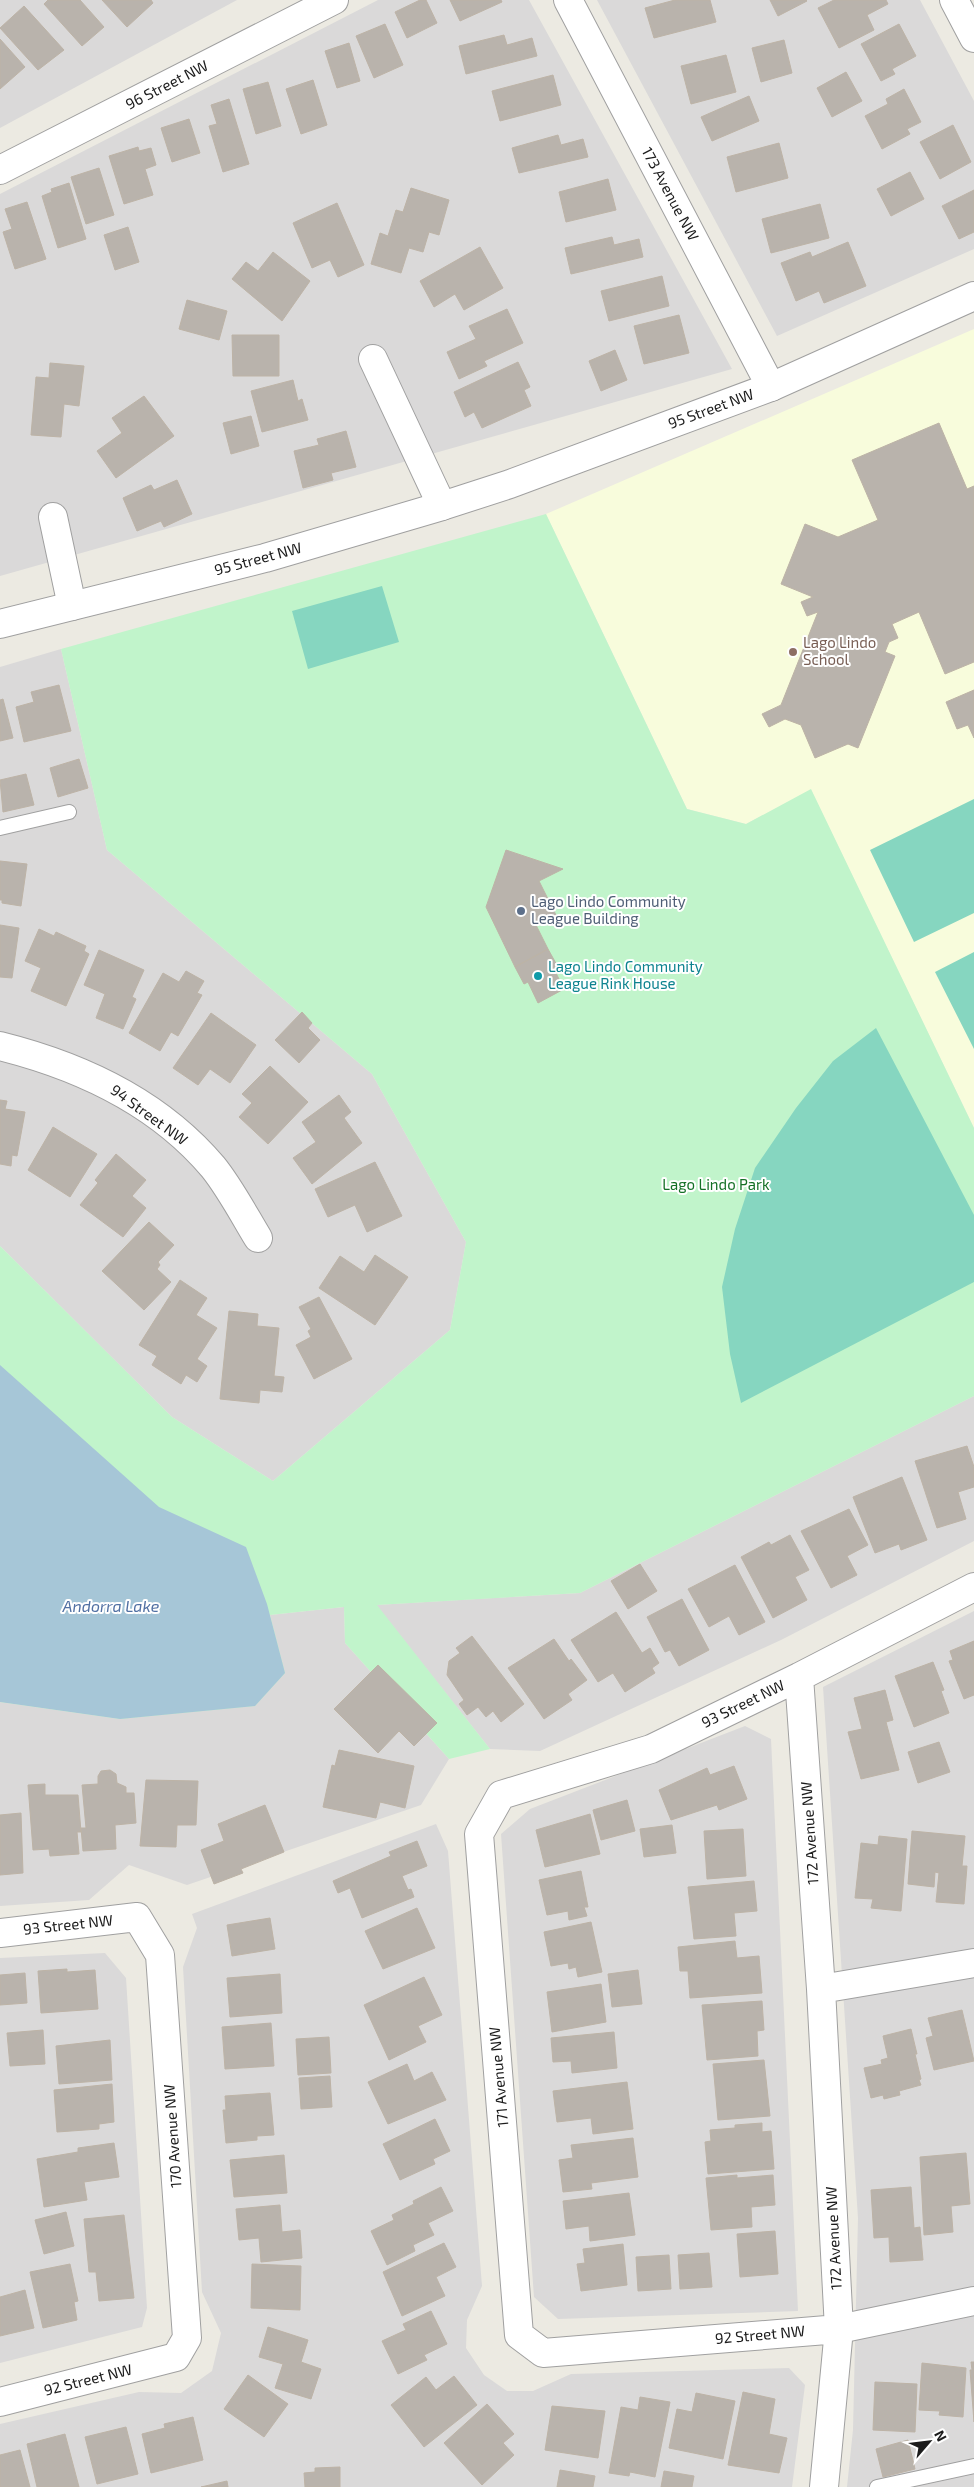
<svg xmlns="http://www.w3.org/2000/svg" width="974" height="2487" viewBox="0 0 974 2487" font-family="'Exo 2',sans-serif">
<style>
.residential{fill:#dad9d9}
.education{fill:#f8fcdc}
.park{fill:#c1f4cb}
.pitch{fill:#86d6c0}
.water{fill:#a6c6d7}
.building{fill:#b9b3ac;stroke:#bdb3a6}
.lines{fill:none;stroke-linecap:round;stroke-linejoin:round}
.service-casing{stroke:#a0a0a0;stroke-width:16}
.minor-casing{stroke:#a0a0a0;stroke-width:30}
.tertiary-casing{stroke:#a0a0a0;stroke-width:30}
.service{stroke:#fff;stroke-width:14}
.minor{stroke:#fff;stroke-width:28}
.tertiary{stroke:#fff;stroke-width:28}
.education-dot{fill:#8d6e63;stroke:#fff;stroke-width:2}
.service-dot{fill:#5c6f8a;stroke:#fff;stroke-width:2}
.culture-dot{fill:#0f9aa8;stroke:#fff;stroke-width:2}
.labels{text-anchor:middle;stroke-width:4;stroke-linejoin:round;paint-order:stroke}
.street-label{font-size:15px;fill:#1c1c1c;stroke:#fff}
.education-label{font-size:15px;fill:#785e54;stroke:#fff;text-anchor:start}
.service-label{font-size:15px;fill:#4e5e75;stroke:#fff;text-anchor:start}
.culture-label{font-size:15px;fill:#0d838f;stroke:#fff;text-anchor:start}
.park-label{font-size:15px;fill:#147026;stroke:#fff}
.water-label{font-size:16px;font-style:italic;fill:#5170a3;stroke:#fff}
</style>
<rect width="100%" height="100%" fill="#eceae2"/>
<path class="residential" d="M0,0H237L0,128Z
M378,0H529L732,369L0,576V194Z
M597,0H920L974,101V249L777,336Z
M61,649L107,850L372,1074L466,1242L450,1330L273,1481L172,1417L0,1246V667Z
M974,1396V1541L781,1640L540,1751L490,1749L376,1605L580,1593Z
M344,1607L345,1643L449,1759L421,1805L187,1885L129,1865L89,1900L0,1906V1702L120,1719L284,1673L270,1615Z
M974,1611V2487H847L853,2430L858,2218L823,1687Z
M745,1726L771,1739L798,2311L558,2319L534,2297L501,1834L530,1809Z
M436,1824L448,1851L482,2286L467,2320L466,2348L484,2375L507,2391H533L571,2374L789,2368L805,2385L792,2487H0V2424L139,2392L181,2393L212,2371L221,2333L202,2292L183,1967L197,1928L192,1914Z
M105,1953L126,1978L147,2308L142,2327L0,2363V1958Z"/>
<path class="education" d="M974,329V1128L811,790L746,824L687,809L546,514Z"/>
<path class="park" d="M546,514L687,809L746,824L811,789L974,1128V1396L580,1593L377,1605L490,1749L449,1759L345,1643L344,1607L270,1615L285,1673L255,1706L120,1719L0,1702V1246L172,1417L273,1481L450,1330L466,1242L372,1074L107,850L61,649Z"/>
<path class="pitch" d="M382,586L399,642L308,669L292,611Z
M974,799V913L914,942L870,850Z
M974,952V1049L935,972Z
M876,1028L974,1215V1282L741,1403L730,1354L722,1287L735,1229L755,1168L796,1108L833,1061Z"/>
<path class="water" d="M0,1365L159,1507L246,1547L267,1604L285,1673L255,1706L120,1719L0,1702Z"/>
<path class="building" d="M48,0H80L104,27L82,46L44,4Z
M102,0H151L153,3L127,27Z
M420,0H426L437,23L407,38L395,12Z
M450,0H501L502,2L460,21Z
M675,0H710L716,22L654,38L645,8Z
M770,0H806L807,1L778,16Z
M834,0H886L888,4L867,15L874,30L839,48L818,8Z
M24,6L64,50L38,70L0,28Z
M385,24L403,65L374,78L356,36Z
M899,24L916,56L892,69L895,74L881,81L861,44Z
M504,35L507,45L532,38L537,56L466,74L459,46Z
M0,39L25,67L0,89Z
M784,40L792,73L761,82L752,48Z
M349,43L360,81L337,88L325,51Z
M726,55L736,92L691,104L681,66Z
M846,72L862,101L832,117L817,88Z
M553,75L561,105L500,121L492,91Z
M313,80L327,125L301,134L286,89Z
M268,82L281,126L256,134L243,89Z
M904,89L921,122L907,129L910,134L882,149L865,116L888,104L886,99Z
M749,96L759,121L712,141L701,117Z
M229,99L249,164L223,172L209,126L217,124L211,105Z
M189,119L200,153L172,162L161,128Z
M953,125L971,162L940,179L920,142Z
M558,135L561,145L583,139L588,157L519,173L512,148Z
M779,143L788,178L736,192L727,157Z
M138,147L139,151L151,148L156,165L145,169L153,195L124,204L109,156Z
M99,168L114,215L86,224L71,177Z
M910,172L924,199L891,216L877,189Z
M608,179L616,210L566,222L559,192Z
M69,183L86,239L58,248L42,196L52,192L51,189Z
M411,188L449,200L439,235L429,232L423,252L409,248L401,273L371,264L380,233L388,236L396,210L403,212Z
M974,190V232L959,239L942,206Z
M27,202L46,259L15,269L3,232L12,229L5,209Z
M337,203L364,265L338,277L330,260L312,268L293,223Z
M820,204L829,238L771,253L762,219Z
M128,227L139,262L115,270L104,235Z
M612,237L614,245L639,239L643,257L571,274L565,248Z
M848,242L866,286L824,303L819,291L796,301L781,263L810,252L812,257Z
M480,247L503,288L464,310L455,294L434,307L420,281Z
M273,252L310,281L282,321L232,279L246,262L258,271Z
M662,276L669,306L609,321L601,291Z
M187,300L227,311L219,340L179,329Z
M507,309L523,343L484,361L487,366L459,379L447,352L476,339L469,326Z
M679,315L689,353L644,364L634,326Z
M232,335H279V376H233Z
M615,350L627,380L601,391L589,361Z
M518,362L530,387L524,390L531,406L482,428L474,412L465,417L454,392Z
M50,363L84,366L79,406L64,404L61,437L31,435L36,377L49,378Z
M293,380L298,401L302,399L308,420L262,432L251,391Z
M144,396L174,436L116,478L97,451L122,433L112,418Z
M251,416L259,446L231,454L223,423Z
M939,423L967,489L974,486V662L945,674L919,612L892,624L898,638L889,642L885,652L895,656L858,748L848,744L815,758L801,725L785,719L769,727L762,714L781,705L818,612L807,616L801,602L813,597L781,584L805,524L838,537L878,520L852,460Z
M346,431L356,467L331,473L333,480L303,488L294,451L319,445L317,439Z
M177,480L192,514L164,527L161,521L137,531L123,498L151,485L154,490Z
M59,685L71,731L24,742L16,707L34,702L31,692Z
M974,690V738L968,725L957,729L946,702Z
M3,699L13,738L0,741V700Z
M79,759L88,788L58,797L50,768Z
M26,774L34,805L3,812L0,780Z
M506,850L563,869L539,881L556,915L536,925L548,949L515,967L486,907Z
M0,861L27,864L21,906L2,903V900H0Z
M0,925L19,928L12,978L0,977Z
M39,929L54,936L56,932L86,946L84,951L89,954L66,1006L31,991L41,968L25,961Z
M548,949L558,967L554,969L564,989L538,1003L528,982L524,984L515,967Z
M99,950L144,970L132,997L136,999L123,1029L96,1018L105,994L84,985Z
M186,971L204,981L197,993L202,995L178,1036L171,1032L160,1051L129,1033L163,973L179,982Z
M302,1012L312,1023L308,1028L320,1040L299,1063L275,1040Z
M211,1013L256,1045L230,1083L210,1069L198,1085L173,1068Z
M270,1066L308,1102L268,1144L239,1117L252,1103L242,1094Z
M339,1095L351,1112L344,1118L362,1143L312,1184L293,1158L316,1142L302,1122Z
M0,1100L7,1101L5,1109L25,1112L17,1156L12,1155L11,1166L0,1164Z
M53,1127L97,1154L70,1197L28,1170Z
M116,1154L146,1180L132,1196L146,1208L123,1237L80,1205L98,1183L95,1180Z
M375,1162L402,1216L367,1232L355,1205L328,1217L315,1189Z
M149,1222L174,1245L158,1262L160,1265L157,1269L171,1282L144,1310L102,1271Z
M375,1255L408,1277L375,1325L319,1288L340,1256L364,1272Z
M180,1280L207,1298L196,1315L217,1328L197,1359L207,1366L197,1382L186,1375L181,1384L152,1365L157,1356L139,1345Z
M319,1297L352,1359L314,1379L296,1345L311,1337L308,1331L311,1329L299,1307Z
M229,1311L258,1314L257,1326L279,1328L274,1376L284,1377L282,1392L260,1390L259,1403L220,1399Z
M967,1446L974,1467V1487L958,1492L966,1519L937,1528L915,1461Z
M902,1477L927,1540L901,1550L899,1544L875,1553L853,1497Z
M849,1509L868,1545L847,1556L857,1575L831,1588L801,1531Z
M790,1535L809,1570L795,1577L807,1600L773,1618L741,1557L769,1542L771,1545Z
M640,1564L657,1591L628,1609L611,1581Z
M735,1565L765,1622L739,1635L729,1616L709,1627L688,1589Z
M682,1599L709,1650L679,1666L670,1650L665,1652L647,1617Z
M616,1612L642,1653L650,1648L659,1663L652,1668L655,1673L625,1692L613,1673L598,1682L571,1640Z
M472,1636L524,1704L501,1722L493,1711L486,1717L478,1707L467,1715L459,1704L464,1700L447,1675L449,1661L460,1653L456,1648Z
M554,1639L569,1661L571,1659L587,1680L568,1694L572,1700L544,1719L508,1668Z
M974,1641V1695L964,1699L949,1661L953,1660L950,1651Z
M933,1662L944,1690L941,1691L949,1713L914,1727L895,1676Z
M378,1665L437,1723L414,1746L399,1731L378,1753L334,1709Z
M885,1690L893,1720L886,1722L899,1770L861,1779L848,1732L862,1729L854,1698Z
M939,1742L950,1772L918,1783L908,1752Z
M339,1750L414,1766L405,1808L380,1802L376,1818L323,1807L332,1765L335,1766Z
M734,1766L747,1799L719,1810L717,1805L671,1820L659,1790L707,1768L710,1775Z
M110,1770L116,1774L117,1783L126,1787V1793H134L136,1823L115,1825L116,1849L83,1851L81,1828H86L82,1785L98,1784V1776L101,1771Z
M146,1780L198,1781L196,1825H177L176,1847L140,1846Z
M45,1784V1795H78L81,1832H77L79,1854L50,1856L49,1849L33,1850L28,1785Z
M627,1800L635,1831L601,1840L593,1810Z
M265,1805L284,1852L241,1869L243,1873L214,1884L201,1850L224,1841L218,1824Z
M21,1813L23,1873L0,1875V1815Z
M590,1814L600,1854L545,1867L536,1830Z
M672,1825L676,1853L644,1857L640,1829Z
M743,1829L746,1876L707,1879L704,1831Z
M912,1831L965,1836L962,1866H967L964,1904L936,1902L939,1873L935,1872L934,1887L908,1884Z
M879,1836L907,1839L901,1911L871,1908L873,1899L855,1898L861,1843L878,1845Z
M417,1841L427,1866L402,1876L408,1890L411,1889L414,1897L362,1918L350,1888L338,1893L333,1881L391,1856L389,1852Z
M581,1871L588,1907H584L587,1916L569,1920L568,1911L547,1915L539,1880Z
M754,1881L757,1911L734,1913L736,1936L694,1939L688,1887Z
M417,1908L435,1948L383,1969L365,1931Z
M270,1918L275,1949L232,1956L227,1925Z
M591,1922L602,1972L578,1977L576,1967L569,1969L568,1963L551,1966L544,1932Z
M735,1941L737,1958L759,1956L762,1993L690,1998L688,1971H680L678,1947Z
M67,1969V1972L95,1970L98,2009L41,2013L38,1971Z
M638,1970L642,2004L612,2007L608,1974Z
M25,1973L27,2003L0,2005V1975Z
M280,1974L282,2013L230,2017L227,1978Z
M424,1977L442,2015L418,2026L426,2042L389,2060L364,2005Z
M601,1984L606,2022L552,2032L547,1992Z
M762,2001L764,2030L757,2031L758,2056L707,2060L702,2005Z
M962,2010L974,2061L934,2070L926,2038L933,2036L928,2018Z
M271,2023L274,2066L225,2069L222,2027Z
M911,2029L917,2054H915L921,2079L919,2080L921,2085L899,2091L900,2095L884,2099L883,2095L871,2098L864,2068L882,2064L881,2060L888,2058L883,2036Z
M43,2030L45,2064L10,2066L7,2033Z
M614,2032L617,2068L572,2073L571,2061L553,2062L551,2038Z
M329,2037L331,2073L298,2075L296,2039Z
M110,2040L112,2080L59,2084L56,2046Z
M764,2060L770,2116L718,2120L713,2064Z
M407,2064L414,2081L432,2072L446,2100L388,2124L368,2082Z
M330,2076L332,2107L301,2109L299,2078Z
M627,2082L633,2129L593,2134L591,2118L557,2122L553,2091Z
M112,2084L114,2122L99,2124V2129L57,2132L54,2090Z
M270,2093L274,2135L257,2136V2140L226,2143L223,2110H226L225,2096Z
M435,2119L450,2151L433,2159L435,2164L400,2180L383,2144Z
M762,2123V2132L771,2131L774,2169L708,2174L705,2142L711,2141L710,2130L735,2128V2125Z
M633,2138L638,2177L591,2183L592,2189L563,2192L559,2160L573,2158L571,2145Z
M114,2143L119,2177L84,2182L87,2200L44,2207L37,2159L78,2152V2148Z
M966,2153L970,2204L951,2206L953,2232L924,2235L920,2157Z
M284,2155L287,2193L234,2197L230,2160Z
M737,2175V2178L773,2175L775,2205L751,2207L752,2227L711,2230L706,2178Z
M441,2187L453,2211L428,2223L434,2235L413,2245L415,2251L387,2265L371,2231L394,2220L392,2215L414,2204L413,2201Z
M911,2187L914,2228L920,2227L923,2260L890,2262L889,2237L874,2238L871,2190Z
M629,2193L635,2235L590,2241L589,2226L566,2229L563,2201Z
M280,2205L282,2232L300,2230L302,2258L261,2262L259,2238L239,2240L236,2209Z
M66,2212L74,2246L44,2254L35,2220Z
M124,2215L134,2298L99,2301L96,2272H89L84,2219Z
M775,2231L778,2274L740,2277L737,2234Z
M444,2243L456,2267L436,2277L445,2296L402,2316L383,2272Z
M623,2244L627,2285L581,2291L577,2264L585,2263L583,2249Z
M709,2253L712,2287L680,2289L678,2255Z
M669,2255L671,2289L638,2291L636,2257Z
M70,2264L78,2301L74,2302L77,2320L43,2328L30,2272Z
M252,2264L301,2266L300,2310L251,2308Z
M25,2290L34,2328L0,2336V2297Z
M431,2311L447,2344L424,2355L427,2360L398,2374L382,2341L406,2330L403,2324Z
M268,2327L308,2340L301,2362L321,2369L311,2399L275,2388L283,2364L259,2357Z
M971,2362H974V2422L970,2370H972Z
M922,2363L966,2368L963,2417L939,2415L940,2411L919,2410Z
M248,2375L288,2404L264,2437L224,2409Z
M454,2376L477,2405L424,2447L391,2405L426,2377L436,2390Z
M875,2382L917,2384L915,2432L873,2430Z
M743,2392L775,2399L769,2434L787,2438L779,2473L728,2465Z
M696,2393L735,2401L723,2459L669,2448L677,2409L692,2412Z
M640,2397L670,2402L655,2477L630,2472L629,2476L609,2473L621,2407L638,2410Z
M487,2404L514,2434L503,2443L514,2455L482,2485L444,2443Z
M552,2406L605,2411L598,2458L545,2450Z
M193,2417L203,2460L151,2473L142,2434L165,2428L164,2424Z
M126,2427L138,2474L97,2484L85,2437Z
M65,2434L79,2487H37L27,2444Z
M908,2440L915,2469L883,2477L876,2449Z
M20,2450L30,2487H0V2455Z
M340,2467V2487H305L304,2473L315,2472V2468Z
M560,2470L595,2476L593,2487H557Z
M664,2471L694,2476L692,2487H661Z
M227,2481L228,2487H201Z"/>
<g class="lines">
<g class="service-casing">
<path id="service" d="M0,828L69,812
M877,2487L974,2466"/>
</g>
<g class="minor-casing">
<path id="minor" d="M568,0L771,387
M954,0L974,38
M0,170L334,0
M373,359L442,506
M53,517L72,606
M0,1046C80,1066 159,1103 213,1167C230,1188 244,1215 258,1238
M974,1587L799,1677L651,1749L501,1795L479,1834L519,2335L543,2353L839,2329L974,2301
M799,1677L821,1989L839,2329L824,2487
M0,1933L137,1917L160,1955L187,2338L176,2357L0,2402
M821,1989L974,1963"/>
</g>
<g class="tertiary-casing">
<path id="tertiary" d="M0,624L265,558L442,506L510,484L771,387L974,296"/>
</g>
<use href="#service" class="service"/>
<use href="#minor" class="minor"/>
<use href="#tertiary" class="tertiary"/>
</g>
<circle class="education-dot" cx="793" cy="652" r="5"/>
<circle class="service-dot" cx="521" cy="911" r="5"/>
<circle class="culture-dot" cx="538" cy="976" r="5"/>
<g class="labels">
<g class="street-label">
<text transform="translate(167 85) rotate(-27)" y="5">96 Street NW</text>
<text transform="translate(670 194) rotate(62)" y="5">173 Avenue NW</text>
<text transform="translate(711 409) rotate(-20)" y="5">95 Street NW</text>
<text transform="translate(258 559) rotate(-15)" y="5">95 Street NW</text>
<text transform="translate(149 1115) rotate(36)" y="5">94 Street NW</text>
<text transform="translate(743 1704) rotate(-26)" y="5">93 Street NW</text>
<text transform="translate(810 1833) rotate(-94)" y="5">172 Avenue NW</text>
<text transform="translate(68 1925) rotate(-6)" y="5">93 Street NW</text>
<text transform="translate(499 2077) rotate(-95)" y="5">171 Avenue NW</text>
<text transform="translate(173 2136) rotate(-94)" y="5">170 Avenue NW</text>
<text transform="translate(834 2238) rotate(-93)" y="5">172 Avenue NW</text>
<text transform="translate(760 2335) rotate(-5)" y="5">92 Street NW</text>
<text transform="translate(88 2380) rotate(-14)" y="5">92 Street NW</text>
</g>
<g class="education-label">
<text x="803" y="648">Lago Lindo<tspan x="803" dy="17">School</tspan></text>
</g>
<g class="service-label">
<text x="531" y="907">Lago Lindo Community<tspan x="531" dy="17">League Building</tspan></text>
</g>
<g class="culture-label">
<text x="548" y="972">Lago Lindo Community<tspan x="548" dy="17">League Rink House</tspan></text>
</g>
<g class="park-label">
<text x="716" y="1190">Lago Lindo Park</text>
</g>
<g class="water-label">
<text x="111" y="1612">Andorra Lake</text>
</g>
</g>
<g transform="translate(929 2442) rotate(62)" stroke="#ffffff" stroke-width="4" paint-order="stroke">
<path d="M0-4L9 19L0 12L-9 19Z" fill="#1c1c1c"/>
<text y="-8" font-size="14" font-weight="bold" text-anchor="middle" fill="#1c1c1c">N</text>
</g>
</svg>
